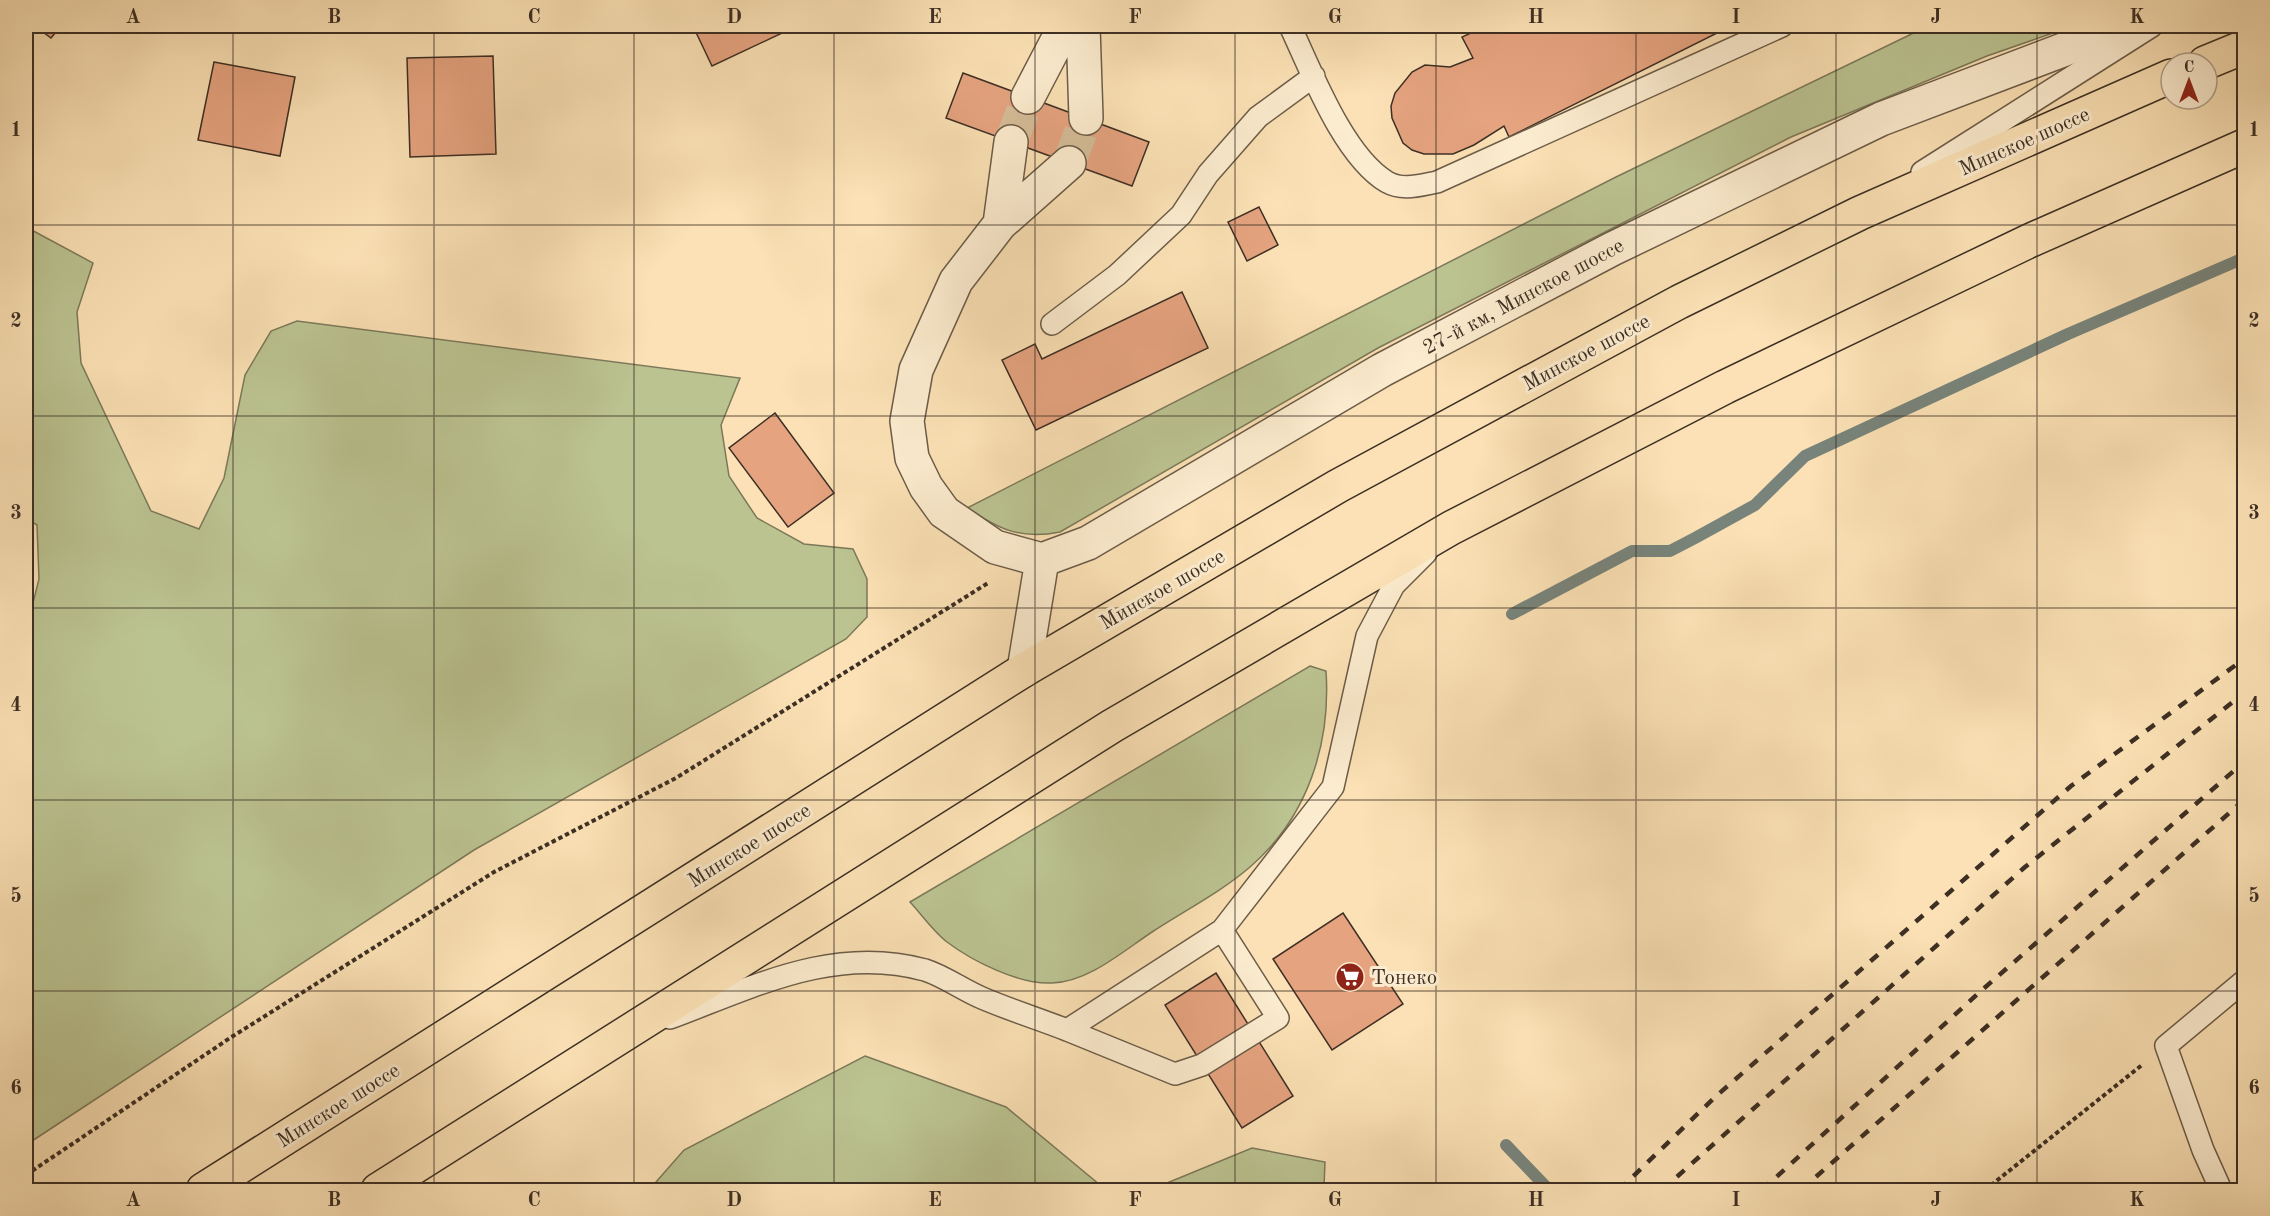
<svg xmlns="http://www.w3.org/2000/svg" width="2270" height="1216" viewBox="0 0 2270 1216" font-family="'Old Standard TT',serif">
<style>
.green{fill:#bbc391;stroke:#7c795a;stroke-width:1.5}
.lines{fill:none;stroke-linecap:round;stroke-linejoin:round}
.stream{stroke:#78847b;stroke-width:12}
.building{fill:#e5a37f;stroke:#3d2f24;stroke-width:1.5}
.street-tunnel{stroke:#d5bd98;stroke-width:33;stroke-dasharray:33 16;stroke-linecap:butt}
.lane-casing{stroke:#6c5c48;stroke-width:24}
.street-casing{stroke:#6c5c48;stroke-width:36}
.highway-casing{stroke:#3d2f24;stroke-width:36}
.path{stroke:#3d2f24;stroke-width:4;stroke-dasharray:4.5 3;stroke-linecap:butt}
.lane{stroke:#fceccf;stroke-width:21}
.street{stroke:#fceccf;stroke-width:33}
.highway{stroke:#fbe1b5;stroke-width:33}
.rail{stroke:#3d2f24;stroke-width:4.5;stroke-dasharray:10 10;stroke-linecap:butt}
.grid{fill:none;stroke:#3d2f24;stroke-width:1.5;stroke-opacity:0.55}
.labels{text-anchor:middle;stroke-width:6;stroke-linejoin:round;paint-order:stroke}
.street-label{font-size:21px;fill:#3d2f24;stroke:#fceccf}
.poi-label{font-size:21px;fill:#3d2f24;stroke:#fceccf;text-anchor:start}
.neatline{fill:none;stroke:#3d2f24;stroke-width:2}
.grid-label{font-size:20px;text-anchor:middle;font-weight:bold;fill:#3d2f24}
</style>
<rect width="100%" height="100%" fill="#fbe1b5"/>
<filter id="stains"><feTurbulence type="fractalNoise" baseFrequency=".00333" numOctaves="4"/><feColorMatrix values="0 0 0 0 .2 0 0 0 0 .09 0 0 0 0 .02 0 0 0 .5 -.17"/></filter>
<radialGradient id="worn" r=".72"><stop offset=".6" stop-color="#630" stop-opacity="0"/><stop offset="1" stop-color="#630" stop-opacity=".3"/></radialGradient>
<path class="green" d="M1928,26H2073L1987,56L1791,137L1378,348L1060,532C1020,540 999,529 967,508L1616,177Z
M26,227L93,263L77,312L81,363L151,511L199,529L224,478L245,375L271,331L297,321L740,378L721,425L729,476L757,518L804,544L853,549L867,579V617L846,639L474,850L26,1145V631L39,579L37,525L26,518Z
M1310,666L1326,671C1331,745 1307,818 1250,867C1221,892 1184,911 1152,932C1122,952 1088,982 1052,983C1020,985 972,961 947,942C934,932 922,915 910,902Z
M865,1056L1006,1107L1106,1190H649L684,1150Z
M1252,1148L1325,1162L1324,1187L1321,1190H1150Z"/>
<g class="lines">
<path class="stream" d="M1512,614L1632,551H1670L1695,538L1755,505L1805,456L2068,334L2244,258
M1506,1145L1549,1190"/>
</g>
<path class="building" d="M35,26H61L51,38Z
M693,26H797L712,66Z
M1486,26H1731L1509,137L1504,126L1474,145L1453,154H1424L1412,150L1403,143L1392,118L1391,106L1395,93L1412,72L1425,65L1450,67L1473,58L1462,37Z
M493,56L496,154L410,157L407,58Z
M214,62L295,77L280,156L198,140Z
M963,73L1149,142L1132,186L946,118Z
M1259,207L1278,245L1247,261L1228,222Z
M1182,292L1208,348L1036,430L1002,360L1035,344L1042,359Z
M775,413L834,493L788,527L729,448Z
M1343,913L1403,1004L1332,1050L1273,959Z
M1216,973L1293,1096L1242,1128L1165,1005Z"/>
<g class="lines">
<path class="street-tunnel" d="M1011,142L1028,97
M1069,163L1086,118"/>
<g class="lane-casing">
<path id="lane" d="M1290,26C1311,70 1343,156 1387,182C1403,191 1420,185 1437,182L1782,26
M1922,172L2152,26
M1052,324L1117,275L1181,215L1208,174L1258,117L1314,76
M670,1018C754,987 833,945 925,970C944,976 963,990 982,998C1010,1010 1039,1019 1067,1030L1222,930L1333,787L1367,636L1394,585L1426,553
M1067,1030L1175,1074L1202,1065L1278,1018L1222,930
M2221,1190L2203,1150L2166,1046L2244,981"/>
</g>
<g class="street-casing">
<path id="street" d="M1083,26L1086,118
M1028,97L1065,26
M1000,224L1011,142
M1042,560L995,547L944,512L926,487L912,458L907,421L916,370L956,281L1000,224L1069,163
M1024,670L1042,560L1088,543L1382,370L1612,249L1881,119L2126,26"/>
</g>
<g class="highway-casing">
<path id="highway" d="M2205,63L2244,47
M203,1190L1024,670L1338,486L1679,302L1860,213L2171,76
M378,1190L1112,726L1451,528L1725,387L2029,241L2244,146"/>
</g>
<path class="path" d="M26,1175L230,1038L494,872L676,778L988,583
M1985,1190L2142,1065"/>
<use href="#lane" class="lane"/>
<use href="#street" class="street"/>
<use href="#highway" class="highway"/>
<path class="rail" d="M1619,1190L1714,1098L2071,786L2244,659
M1662,1190L2025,867L2244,693
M1762,1190L1982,990L2244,762
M1801,1190L2244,800"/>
</g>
<path class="grid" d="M233,26V1190M434,26V1190M634,26V1190M834,26V1190M1035,26V1190M1235,26V1190M1436,26V1190M1636,26V1190M1836,26V1190M2037,26V1190M26,225H2244M26,416H2244M26,608H2244M26,800H2244M26,991H2244"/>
<defs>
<g id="supermarket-disc" transform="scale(1.5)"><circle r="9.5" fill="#8f2418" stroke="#fceccf"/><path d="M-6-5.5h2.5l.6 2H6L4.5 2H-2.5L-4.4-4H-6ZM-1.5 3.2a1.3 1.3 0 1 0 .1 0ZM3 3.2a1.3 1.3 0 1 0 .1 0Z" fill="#fff"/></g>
</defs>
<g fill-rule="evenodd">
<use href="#supermarket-disc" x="1350" y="977"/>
</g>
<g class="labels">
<g class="street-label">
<text transform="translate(2024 141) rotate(-24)" y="7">Минское шоссе</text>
<text transform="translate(1523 296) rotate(-28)" y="7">27-й км, Минское шоссе</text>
<text transform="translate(1586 352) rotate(-28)" y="7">Минское шоссе</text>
<text transform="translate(1162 589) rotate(-30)" y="7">Минское шоссе</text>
<text transform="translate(749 845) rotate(-32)" y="7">Минское шоссе</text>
<text transform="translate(338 1105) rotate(-32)" y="7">Минское шоссе</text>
</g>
<g class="poi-label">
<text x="1371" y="984">Тонеко</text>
</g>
</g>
<rect width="2270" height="1216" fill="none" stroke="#fbe1b5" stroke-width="66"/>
<g transform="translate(2189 81)"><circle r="28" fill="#fceccf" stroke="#b0a08b" stroke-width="1.5"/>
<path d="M0-4.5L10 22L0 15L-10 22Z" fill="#8f2418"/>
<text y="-9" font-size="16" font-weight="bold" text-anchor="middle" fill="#3d2f24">С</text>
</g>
<rect x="33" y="33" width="2204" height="1150" class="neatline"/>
<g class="grid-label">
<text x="133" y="23">A</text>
<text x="334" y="23">B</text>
<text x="534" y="23">C</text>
<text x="734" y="23">D</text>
<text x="935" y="23">E</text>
<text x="1135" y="23">F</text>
<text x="1335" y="23">G</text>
<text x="1536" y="23">H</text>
<text x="1736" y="23">I</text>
<text x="1936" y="23">J</text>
<text x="2137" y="23">K</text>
<text x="16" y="136">1</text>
<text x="2254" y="136">1</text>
<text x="16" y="327">2</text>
<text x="2254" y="327">2</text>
<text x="16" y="519">3</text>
<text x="2254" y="519">3</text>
<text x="16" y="711">4</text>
<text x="2254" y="711">4</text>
<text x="16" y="902">5</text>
<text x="2254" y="902">5</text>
<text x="16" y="1094">6</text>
<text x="2254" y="1094">6</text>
<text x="133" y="1206">A</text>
<text x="334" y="1206">B</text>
<text x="534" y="1206">C</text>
<text x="734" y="1206">D</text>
<text x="935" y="1206">E</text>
<text x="1135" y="1206">F</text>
<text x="1335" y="1206">G</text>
<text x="1536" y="1206">H</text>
<text x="1736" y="1206">I</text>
<text x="1936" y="1206">J</text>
<text x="2137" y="1206">K</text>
</g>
<rect width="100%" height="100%" filter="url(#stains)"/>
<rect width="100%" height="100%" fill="url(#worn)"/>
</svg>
